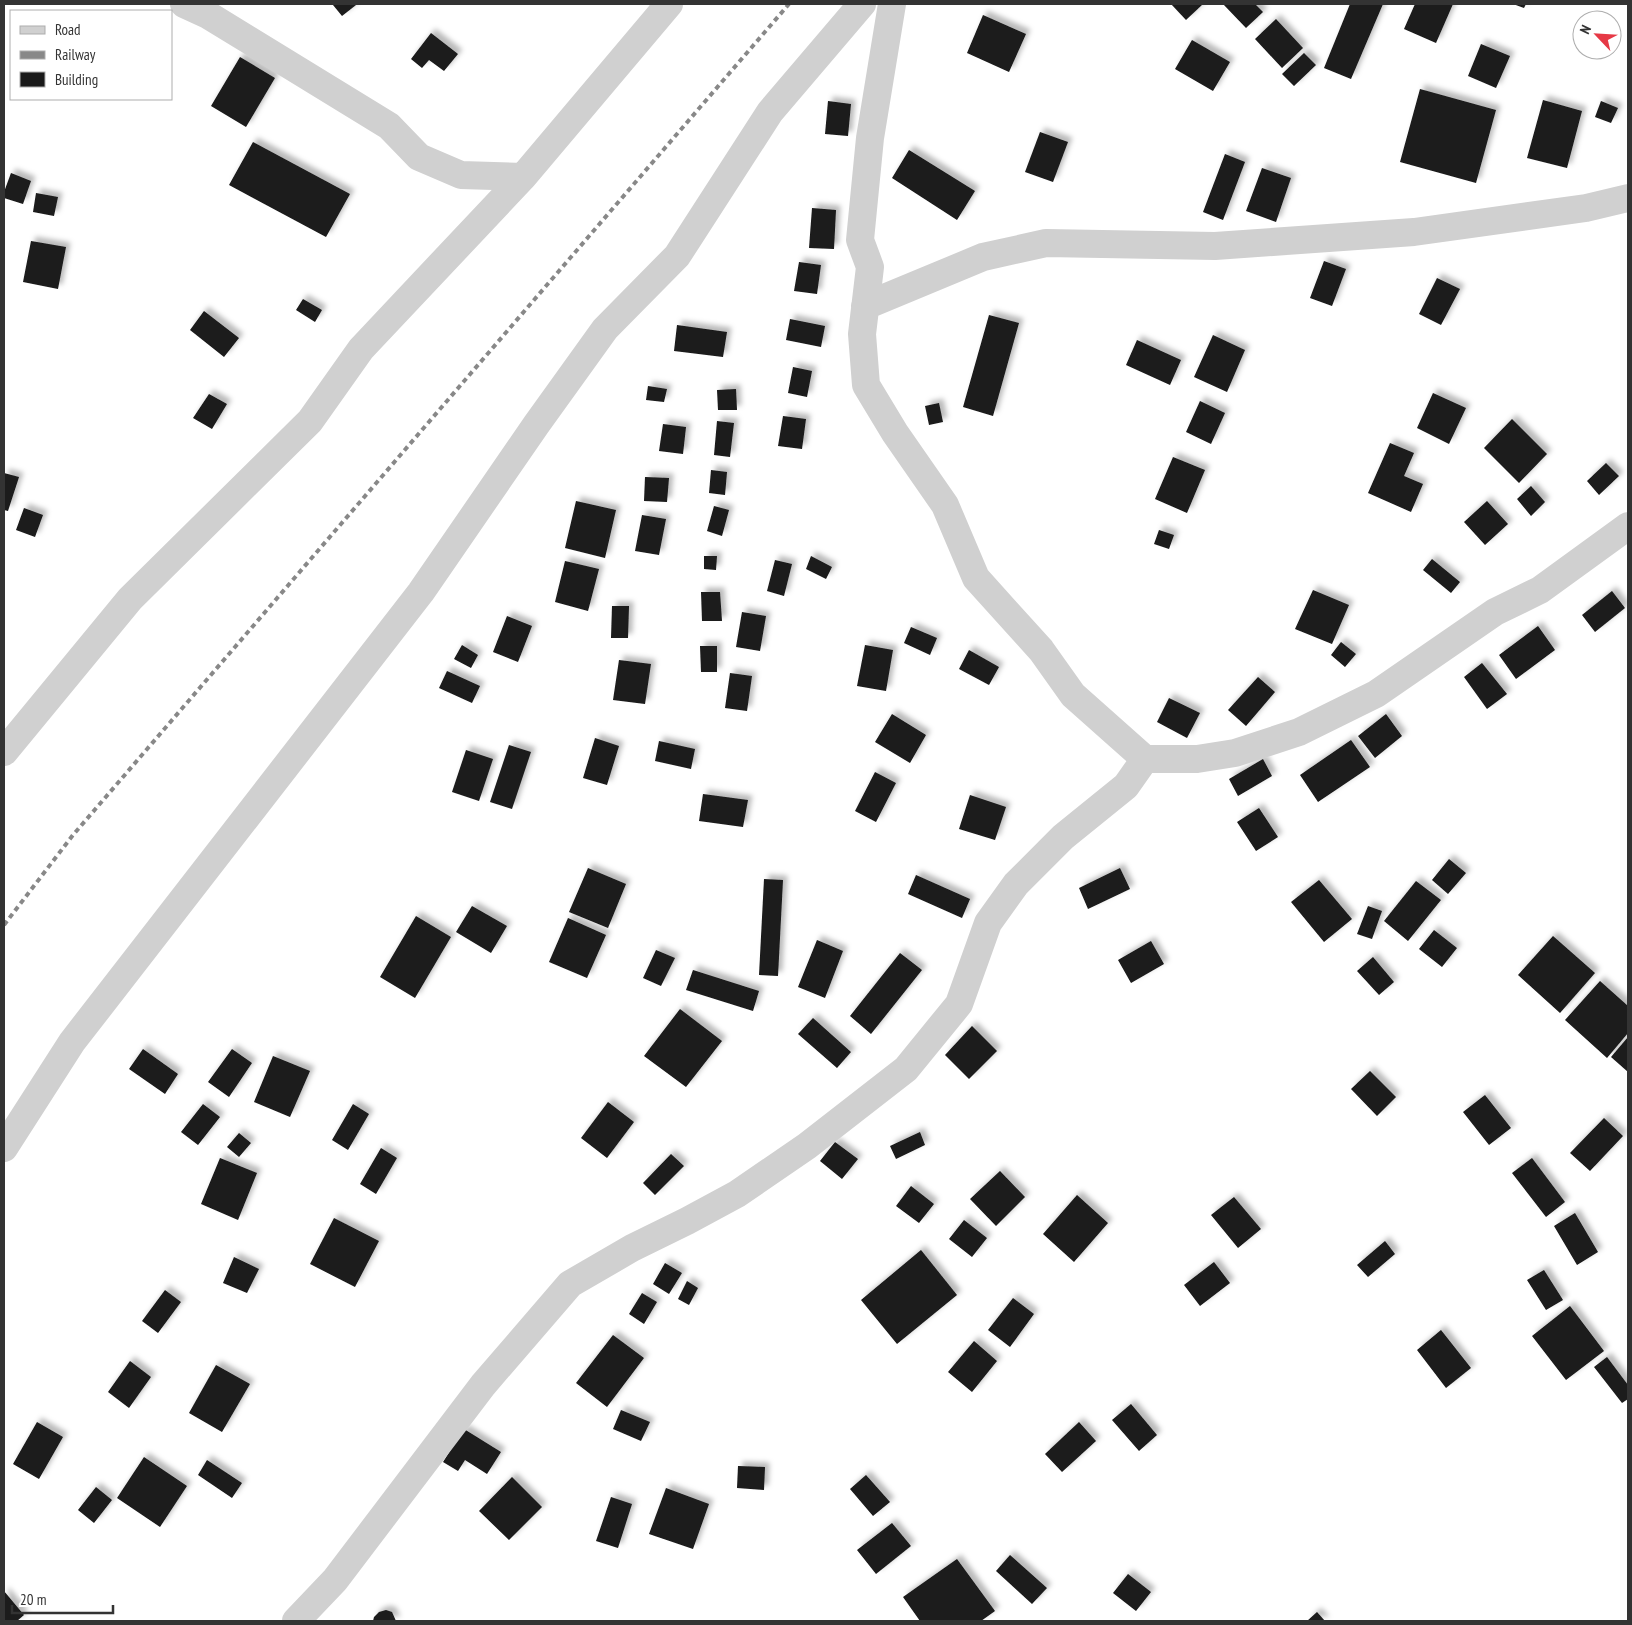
<svg xmlns="http://www.w3.org/2000/svg" width="1632" height="1625" viewBox="0 0 1632 1625" font-family="'PT Sans Narrow',sans-serif">
<style>
.building{fill:#1a1a1a;filter:url(#shadow)}
.lines{fill:none;stroke-linecap:round;stroke-linejoin:round}
.street{stroke:#d0d0d0;stroke-width:28}
.rail{stroke:#888;stroke-width:4;stroke-dasharray:5 4;stroke-linecap:butt}
</style>
<defs>
<filter id="shadow"><feDropShadow dx="4.5" dy="-4.5" stdDeviation="2.5" flood-color="#0004"/></filter>
</defs>
<rect width="100%" height="100%" fill="#fff"/>
<path class="building" d="M334,4H354L356,5L342,16L333,5Z
M1171,4H1203L1186,20Z
M1223,4H1255L1263,12L1246,28Z
M1350,4H1383L1351,79L1324,68Z
M1415,4H1453L1436,43L1404,29Z
M1513,4H1526L1524,8Z
M983,15L1026,34L1009,72L967,53Z
M1276,19L1303,48L1282,68L1255,39Z
M431,33L458,54L444,71L429,60L422,68L411,59Z
M1192,40L1230,62L1213,91L1175,69Z
M1481,44L1510,56L1496,88L1468,76Z
M1304,53L1316,65L1294,86L1282,74Z
M240,57L275,78L246,127L211,106Z
M1420,89L1496,110L1476,183L1400,162Z
M1543,100L1582,111L1567,168L1527,158Z
M828,101L851,104L848,136L825,134Z
M1601,101L1618,108L1611,123L1595,117Z
M1040,132L1068,142L1053,182L1025,172Z
M253,142L350,194L326,237L229,185Z
M909,150L975,191L957,220L892,178Z
M1225,154L1245,162L1223,220L1203,212Z
M1262,168L1291,178L1276,222L1246,211Z
M11,173L31,181L23,204L4,198V192Z
M36,193L58,197L54,216L33,212Z
M812,208L836,210L834,249L809,248Z
M31,241L66,247L58,289L23,282Z
M1324,261L1346,269L1332,306L1310,298Z
M799,262L821,265L817,294L794,291Z
M1437,278L1460,289L1441,325L1419,314Z
M303,299L322,310L315,322L296,310Z
M204,311L239,338L224,357L190,330Z
M989,315L1019,323L993,416L963,407Z
M790,319L825,326L821,347L786,340Z
M677,325L727,332L723,357L674,351Z
M1213,335L1245,350L1227,392L1194,377Z
M1137,340L1181,360L1170,385L1126,365Z
M793,367L812,371L807,397L788,393Z
M648,386L667,389L664,402L646,400Z
M736,389L737,410H718L717,390Z
M1433,393L1466,408L1449,444L1417,428Z
M209,394L227,404L212,429L193,418Z
M1200,401L1225,413L1211,444L1186,432Z
M939,403L943,422L929,425L925,406Z
M783,416L806,419L802,449L778,446Z
M1512,419L1547,454L1519,483L1484,448Z
M717,421L734,423L730,457L714,455Z
M663,424L686,427L683,454L659,451Z
M1390,443L1414,453L1404,476L1423,484L1411,512L1368,493Z
M1173,457L1205,470L1187,513L1155,499Z
M1606,463L1619,476L1599,495L1587,481Z
M711,470L727,472L725,495L709,493Z
M4,473L19,477L8,511L4,510Z
M645,477L669,478L667,502L644,501Z
M1531,486L1545,502L1531,516L1517,499Z
M576,501L616,510L605,558L565,548Z
M1487,501L1508,524L1485,545L1464,522Z
M714,506L729,510L722,536L707,531Z
M24,508L43,515L35,537L16,530Z
M642,515L666,519L659,555L635,551Z
M1159,530L1174,535L1169,549L1154,544Z
M704,556H717L716,570L704,569Z
M811,556L832,567L826,579L806,569Z
M1432,559L1460,582L1451,593L1423,570Z
M775,560L792,564L784,596L767,591Z
M565,561L599,569L588,611L555,602Z
M1313,590L1349,605L1332,644L1295,629Z
M1612,591L1625,608L1595,632L1582,615Z
M701,592H720L722,621H702Z
M612,606H629L628,638H611Z
M742,612L766,616L760,651L736,647Z
M507,616L532,626L518,662L493,652Z
M1538,626L1555,650L1516,679L1499,655Z
M911,627L937,638L930,655L904,643Z
M1341,642L1356,654L1345,667L1331,655Z
M462,645L478,655L471,668L454,659Z
M865,645L893,650L886,691L857,686Z
M700,646H717V672H701Z
M969,650L999,667L989,685L959,669Z
M619,660L651,664L645,704L613,700Z
M1482,663L1507,694L1487,709L1464,677Z
M447,671L480,686L472,703L439,688Z
M730,673L752,676L747,711L725,708Z
M1258,677L1275,692L1246,726L1228,710Z
M1169,698L1200,713L1187,738L1157,722Z
M892,714L926,735L910,763L875,742Z
M1386,714L1402,736L1375,758L1358,736Z
M595,738L619,746L607,785L583,778Z
M1351,740L1370,767L1318,802L1300,775Z
M659,741L695,749L691,769L655,761Z
M509,745L531,752L512,809L490,802Z
M466,750L493,759L479,801L452,792Z
M1263,759L1272,776L1238,796L1229,779Z
M875,772L896,783L876,822L855,811Z
M703,794L748,800L743,827L699,821Z
M970,795L1006,807L995,840L959,829Z
M1259,808L1278,837L1256,851L1237,822Z
M1449,859L1466,873L1448,894L1432,880Z
M588,868L626,884L608,928L569,912Z
M1120,868L1130,889L1088,909L1079,888Z
M916,875L970,899L962,918L908,894Z
M764,879L783,880L778,976L759,975Z
M1319,880L1352,919L1324,942L1291,902Z
M1416,881L1441,900L1408,941L1384,921Z
M472,906L507,926L491,953L456,932Z
M1368,906L1382,911L1372,939L1357,934Z
M416,916L451,937L415,998L380,977Z
M568,918L606,935L587,978L549,962Z
M1434,930L1457,948L1442,967L1419,949Z
M1553,936L1595,973L1560,1013L1518,975Z
M817,940L843,951L825,998L798,987Z
M1151,941L1164,964L1131,983L1118,960Z
M656,950L675,958L661,986L643,978Z
M900,953L922,970L871,1034L850,1016Z
M1373,957L1394,982L1379,995L1357,971Z
M693,970L759,991L753,1011L686,990Z
M1600,981L1628,1006V1033L1607,1058L1565,1020Z
M680,1009L722,1041L686,1087L644,1056Z
M813,1018L851,1052L837,1068L798,1034Z
M972,1026L997,1051L969,1079L945,1055Z
M1628,1037V1072L1611,1057Z
M143,1049L178,1074L165,1094L129,1069Z
M232,1049L252,1063L229,1097L208,1082Z
M273,1056L310,1071L290,1117L254,1102Z
M1370,1071L1396,1097L1377,1116L1351,1089Z
M1485,1095L1511,1128L1489,1145L1463,1112Z
M608,1102L634,1122L607,1158L581,1138Z
M203,1104L220,1117L198,1145L181,1132Z
M353,1104L369,1114L348,1150L332,1140Z
M1604,1118L1623,1136L1590,1171L1570,1153Z
M920,1132L925,1145L896,1159L890,1146Z
M239,1133L251,1143L239,1157L227,1147Z
M835,1142L858,1159L842,1179L820,1161Z
M381,1148L397,1158L376,1194L360,1184Z
M671,1154L684,1166L655,1195L643,1183Z
M220,1158L257,1173L238,1220L201,1204Z
M1532,1158L1565,1202L1546,1217L1512,1173Z
M1000,1171L1025,1197L996,1226L970,1199Z
M911,1186L934,1204L919,1223L896,1206Z
M1077,1195L1108,1223L1074,1262L1043,1234Z
M1234,1197L1261,1229L1238,1248L1211,1215Z
M1575,1213L1598,1252L1577,1265L1554,1226Z
M334,1218L379,1241L355,1287L310,1264Z
M964,1220L987,1238L972,1257L949,1239Z
M1385,1241L1395,1254L1368,1277L1357,1265Z
M921,1250L957,1295L897,1344L861,1300Z
M234,1257L259,1269L247,1293L223,1283Z
M1214,1262L1230,1283L1200,1306L1184,1285Z
M665,1263L682,1273L669,1294L653,1284Z
M1544,1270L1563,1300L1546,1310L1527,1280Z
M687,1281L698,1288L689,1305L678,1299Z
M165,1290L181,1302L158,1333L142,1321Z
M642,1293L657,1302L644,1324L629,1314Z
M1013,1298L1034,1314L1010,1347L988,1330Z
M1570,1306L1604,1351L1566,1380L1532,1336Z
M1441,1330L1471,1368L1446,1388L1417,1350Z
M613,1335L644,1358L607,1407L576,1383Z
M974,1341L997,1361L972,1392L948,1372Z
M1607,1357L1628,1385V1399L1622,1403L1594,1367Z
M130,1361L151,1377L129,1408L108,1392Z
M216,1365L250,1384L222,1432L189,1413Z
M1131,1404L1157,1435L1139,1451L1112,1420Z
M621,1410L650,1422L641,1441L613,1429Z
M37,1422L63,1437L39,1479L13,1464Z
M1079,1422L1096,1441L1062,1472L1045,1454Z
M464,1429L501,1452L487,1474L465,1460L458,1471L443,1462Z
M144,1457L187,1486L160,1527L117,1498Z
M207,1460L242,1483L232,1498L198,1475Z
M738,1466L765,1467L764,1490L737,1488Z
M866,1475L890,1502L873,1516L850,1489Z
M512,1477L542,1507L509,1540L479,1511Z
M96,1487L112,1500L94,1523L78,1510Z
M666,1488L709,1504L693,1549L649,1534Z
M611,1497L632,1504L618,1548L596,1541Z
M892,1523L911,1546L876,1574L857,1550Z
M1010,1555L1047,1588L1032,1604L996,1571Z
M957,1559L995,1611L981,1621H920L903,1597Z
M1128,1574L1151,1592L1136,1611L1113,1593Z
M4,1591L24,1615L17,1621H4Z
M386,1610L392,1612L396,1621H373L374,1617L379,1612Z
M1317,1612L1325,1621H1307Z"/>
<g class="lines">
<path class="street" d="M184,4L208,15L389,126L419,157L461,175L523,177
M865,306L983,257L1046,243L1215,246L1414,232L1586,208L1628,198
M4,752L130,599L310,421L361,349L523,177L669,4
M1145,759H1197L1235,753L1299,732L1376,694L1495,612L1540,590L1628,526
M4,1148L72,1042L421,592L536,425L605,329L677,256L770,112L862,4
M296,1621L335,1580L483,1385L570,1284L632,1248L687,1221L737,1194L807,1146L906,1069L959,1004L988,923L1016,884L1063,837L1126,786L1145,759L1073,695L1041,650L976,578L945,505L895,433L866,385L862,334L870,267L860,240L870,138L892,4"/>
<path class="rail" d="M4,925L73,835L789,4"/>
</g>
<rect width="1632" height="1625" fill="none" stroke="#333333" stroke-width="10"/>
<rect x="10" y="10" width="162" height="90" fill="#ffffff" stroke="#adadad"/>
<rect x="20" y="26" width="25" height="8" fill="#d0d0d0" stroke="#adadad"/>
<text x="55" y="35" font-size="15" fill="#333333">Road</text>
<rect x="20" y="51" width="25" height="8" fill="#888888" stroke="#adadad"/>
<text x="55" y="60" font-size="15" fill="#333333">Railway</text>
<rect x="20" y="72" width="25" height="15" fill="#1a1a1a" stroke="#adadad"/>
<text x="55" y="85" font-size="15" fill="#333333">Building</text>
<g transform="translate(1597 35) rotate(295)"><circle r="24" fill="#ffffff" stroke="#adadad"/>
<path d="M0-4L9 19L0 12L-9 19Z" fill="#e63946"/>
<text y="-8" font-size="14" font-weight="bold" text-anchor="middle" fill="#333333">N</text>
</g>
<path d="M12 1605v8h101v-8" fill="none" stroke="#333333" stroke-width="2.5"/>
<text x="20" y="1605" font-size="15" fill="#333333" stroke="#ffffff" stroke-width="4" paint-order="stroke">20 m</text>
</svg>
